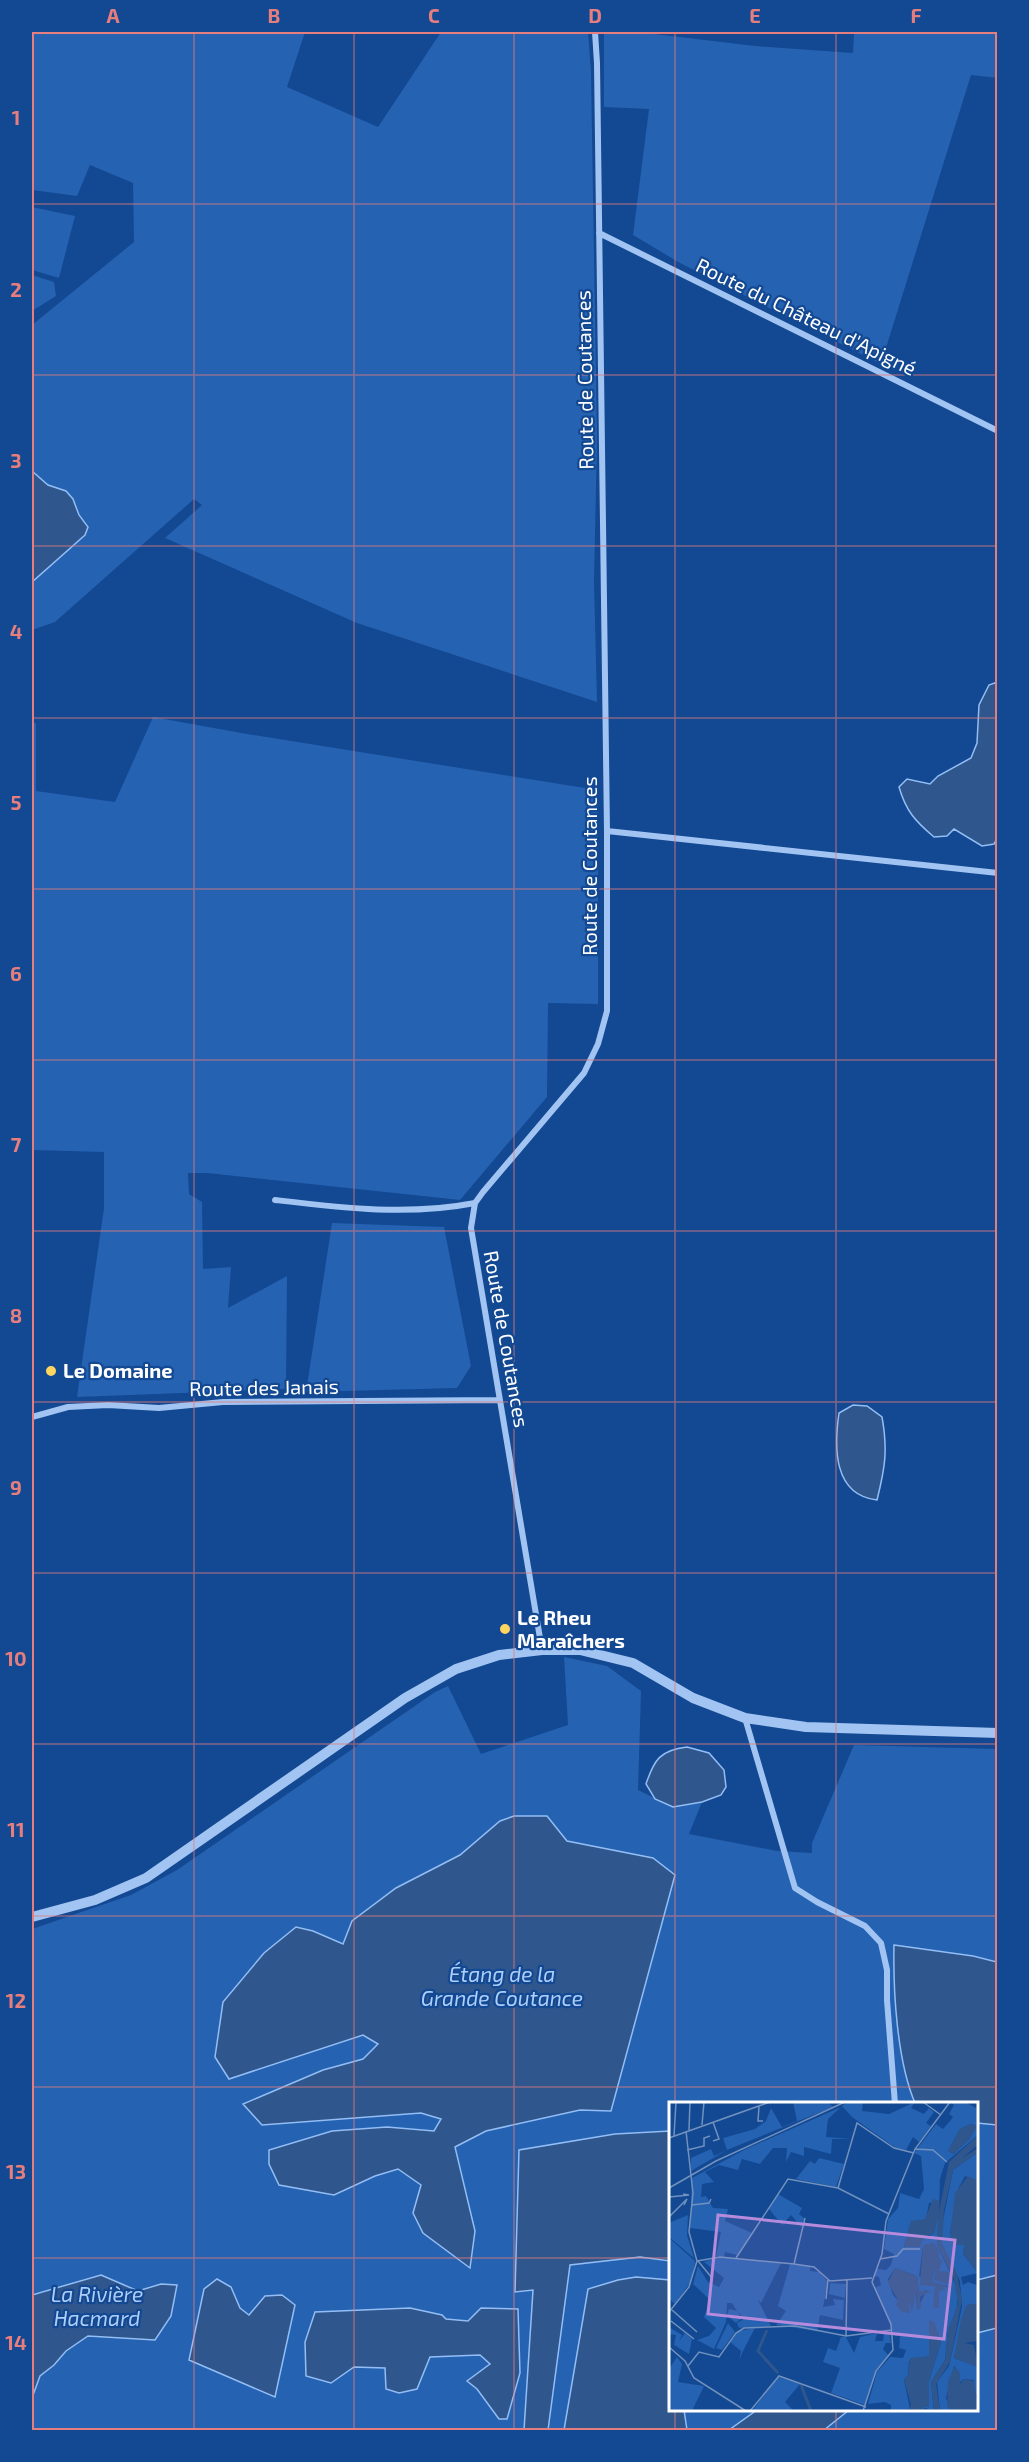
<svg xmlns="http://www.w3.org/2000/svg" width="1029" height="2462" viewBox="0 0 1029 2462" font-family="'Exo 2',sans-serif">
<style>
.green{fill:#2562b1;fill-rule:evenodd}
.water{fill:#2f568d;stroke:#93bef5;stroke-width:1.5}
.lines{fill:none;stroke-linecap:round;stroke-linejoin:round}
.minor{stroke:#a1c4f2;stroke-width:6}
.tertiary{stroke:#a1c4f2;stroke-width:10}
.grid{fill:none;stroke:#e67e7e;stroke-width:1.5;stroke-opacity:0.55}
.poi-dot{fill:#ffd562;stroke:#134892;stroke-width:2}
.labels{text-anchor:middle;stroke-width:4.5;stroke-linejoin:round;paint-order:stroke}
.street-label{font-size:20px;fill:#fff;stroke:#134892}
.poi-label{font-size:20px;font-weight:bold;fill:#fff;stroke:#134892;text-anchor:start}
.water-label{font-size:21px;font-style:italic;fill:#adcef9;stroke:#134892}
.inset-river{fill:none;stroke:#2f568d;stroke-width:3}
.inset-road{fill:none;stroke:#7191be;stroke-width:1.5}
.view{fill:#b68bdc;fill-opacity:0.15;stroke:#b68bdc;stroke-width:3}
.inset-edge{fill:none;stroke:#fff;stroke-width:3}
.neatline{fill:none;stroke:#e67e7e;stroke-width:2}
.grid-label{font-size:20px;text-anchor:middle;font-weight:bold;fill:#e67e7e}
</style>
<rect width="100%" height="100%" fill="#134892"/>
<path class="green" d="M32,32H305L287,87L378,127L441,32H588L591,71L597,441L594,581L597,702L357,623L165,538L202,505L194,499L55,622L32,630V582L85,536L87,527L79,515L73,499L66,491L48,485L32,471V325L134,242L133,183L90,165L77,196L32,190Z
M604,32H638L755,46L853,53L854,32H997V78L971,75L881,364L680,263L633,235L649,109L604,107Z
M32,207L75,216L59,278L32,270Z
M32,275L54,282L56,296L32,311Z
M153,717L247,734L598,790V1004L548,1003L547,1097L460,1200L207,1173H188L189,1194L202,1202L203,1269L231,1267L228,1308L287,1276L286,1389L77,1397L104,1208V1152L32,1150V723H36V791L115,802Z
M332,1223L444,1227L471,1366L457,1388L306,1392Z
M564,1657L607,1666L641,1691L638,1790L673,1807L702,1802L689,1834L777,1851L812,1853V1843L854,1745L997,1749V1962L973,1956L902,2062L915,2103L670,2104V2131L615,2134L515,2292L533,2289L524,2430H32L33,2392L40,2376L54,2365L66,2351L89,2336L155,2340L177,2286L161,2284L138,2291L101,2276L32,2295V1929L131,1895L177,1870L435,1692L448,1686L481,1754L568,1725ZM547,1816L566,1841L653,1858L640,2000L611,2111L580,2110L486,2131L455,2147L475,2230L413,2213L421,2185L398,2169L375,2176L279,2185L269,2164V2150L332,2131L387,2127L434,2131L442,2119L421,2113L243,2104L323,2070L363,2059L378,2045L363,2035L229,2079L223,2002L264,1953L313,1931L344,1945L352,1921L396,1888L460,1855L500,1821ZM231,2287L240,2308L250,2315L265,2296L275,2396ZM410,2308L446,2319L468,2321L518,2309L520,2373L507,2419H499L477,2389L467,2381L490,2364L480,2355L430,2357L417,2389L386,2368L354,2367L315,2312Z
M976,2123L998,2125L997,2275L977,2280Z
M640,2257L670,2261V2280C634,2277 622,2278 588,2289L564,2430H548L570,2265Z
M997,2328V2430H824L849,2410H976L977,2333Z
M684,2410H757L729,2430H687Z"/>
<path class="water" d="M32,471L48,485L66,491L73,499L79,515L88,527L85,535L32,582Z
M997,682V838L994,844L982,846L954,829L947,836L934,837C915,821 906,811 899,787L907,779L930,784L938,776L971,758L977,743L979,705L989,685Z
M853,1405L867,1406L882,1417C888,1450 885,1468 877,1500C833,1495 834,1447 839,1413Z
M687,1747L709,1753L724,1770L726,1787L721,1795L702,1802L673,1807L655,1799L646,1784C654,1760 660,1750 687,1747Z
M514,1816H547L567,1841L653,1858L675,1875L611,2111L580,2110L486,2131L455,2147L475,2231L470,2268L423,2233L413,2213L421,2185L398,2169L375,2176L334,2195L279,2185L269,2164V2150L332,2131L387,2127L434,2131L441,2119L421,2113L262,2125L243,2104L323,2070L363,2059L378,2044L363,2035L229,2079L215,2057L223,2002L264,1953L296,1927L313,1931L343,1944L352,1921L396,1888L460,1855L500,1821Z
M894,1945L973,1956L997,1962V2125L977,2123L976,2104L915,2103C897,2061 893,1991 894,1945Z
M670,2131V2261L640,2257L570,2265L548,2430H524L533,2290L515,2292L519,2150L615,2134Z
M101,2275L138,2291L161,2284L177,2285L171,2316L155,2340L88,2336L66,2351L54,2365L40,2376L32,2398V2295Z
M997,2275V2328L977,2333V2280Z
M636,2277L670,2280V2410H684L687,2430H564L588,2289L618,2280Z
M217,2279L231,2287L240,2308L249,2315L265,2296L282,2295L295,2305L275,2397L189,2360L204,2289Z
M410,2308L442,2315L446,2319L468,2321L481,2308L518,2309L520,2373L507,2419H499L477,2389L467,2381L490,2364L480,2355L430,2357L417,2389L399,2393L386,2389L385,2368L354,2367L331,2383L306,2376L305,2342L315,2312Z
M757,2410H849L824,2430H729Z"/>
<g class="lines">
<path class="minor" d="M599,233L998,431
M607,831L998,873
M275,1200C343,1208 408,1216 475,1203
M32,1417L68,1407L108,1405L159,1408L223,1402L499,1400
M542,1650L471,1228L475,1203L483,1192L584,1073L598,1044L607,1011V831L597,63L595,32
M745,1718L795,1888L817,1902L865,1926L881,1943L887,1970V2000L895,2104"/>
<path class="tertiary" d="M32,1917L95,1900L146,1878L405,1698L456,1669L499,1655L542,1650H580L633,1663L693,1698L745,1718L806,1727L998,1733"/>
</g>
<path class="grid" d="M194,32V2430M354,32V2430M514,32V2430M675,32V2104M836,32V2104M32,204H998M32,375H998M32,546H998M32,718H998M32,889H998M32,1060H998M32,1231H998M32,1402H998M32,1573H998M32,1744H998M32,1916H998M32,2087H998M32,2258H670M976,2258H998M675,2410V2430M836,2410V2430"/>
<g class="poi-dot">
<circle cx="51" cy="1371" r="6"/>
<circle cx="505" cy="1629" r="6"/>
</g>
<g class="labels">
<g class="street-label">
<text transform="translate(806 317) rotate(26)" y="7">Route du Château d'Apigné</text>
<text transform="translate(585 380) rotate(-91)" y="7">Route de Coutances</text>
<text transform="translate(590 866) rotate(-90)" y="7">Route de Coutances</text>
<text transform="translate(506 1339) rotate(80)" y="7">Route de Coutances</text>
<text transform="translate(264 1388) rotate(-1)" y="7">Route des Janais</text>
</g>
<g class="poi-label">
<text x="63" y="1378">Le Domaine</text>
<text x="517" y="1625">Le Rheu<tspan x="517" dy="23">Maraîchers</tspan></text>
</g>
<g class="water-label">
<text x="502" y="1982">Étang de la<tspan x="502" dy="24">Grande Coutance</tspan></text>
<text x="97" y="2302">La Rivière<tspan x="97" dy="24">Hacmard</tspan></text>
</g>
</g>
<g transform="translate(669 2102)">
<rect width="309" height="309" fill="#134892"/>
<path d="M124,0H159L164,5L58,48L22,69V56L42,47L45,54L58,48L54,36L86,27L97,19L102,6L113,25L128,19ZM178,0H194L193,9L220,12L246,0L242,6L255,12L260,6L265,10L257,21L262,24L250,40L244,35L237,48L227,46L183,15L173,4ZM282,0H296L309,7V33L276,61L271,77L270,110V100L260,101L257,117L241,123L235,145L261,134L270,112L268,143L289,188L288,208L279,228L276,258L262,280L265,309L253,305H260V279L272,240L260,222V255L240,259L239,273L235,278L241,307L222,309V303L216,300L199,302L208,270L221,255L234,256L237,248L230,246L231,234H226L205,186L212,183L210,175L204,174L208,167L217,168L222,163L225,152L215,147L219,117L229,106L231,91L250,97L255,87L252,54L245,51L267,22L274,27L281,19L284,15L280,12L285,3ZM302,22L307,24L301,36L285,52L279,49L291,27ZM254,144L267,145L270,151L262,180L283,185L264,183L250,174ZM226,166L248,174L250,190L258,188L248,207L247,191L241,202L239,196L229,198L224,193L219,177ZM172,5L159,17L157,35L183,37H163L162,52L135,45V54L122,50L117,60L118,46H104L91,62L73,57L69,68L50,63L36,70L45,80L33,82L32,95L37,94L44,106L59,107L56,119L83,131L68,153L56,150L55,155L47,154L52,130L21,126L23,76L77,47ZM309,50V79L296,74L289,87L281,131L288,142L296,143L294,152L309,171L292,175L294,183L299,180L308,183L309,202L297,204L285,256L309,265V293L304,290L305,278L295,277L290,281L291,272L285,264L277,296L282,309H271L268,280L280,264L293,205L291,179L273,142L272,128L284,68ZM150,56L175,62L167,85L127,77L141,59L146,62ZM109,92L133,106L130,112L135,116L132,125L122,113L113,123L100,107ZM19,113L18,133L25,156L0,135V121ZM0,136L26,159L23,178L6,202L0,197ZM49,155L112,161L92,201L89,198L102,224L70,226L68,221L75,217L69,210L72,217L67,221L58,214L60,207L68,209L63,201H58L57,220L45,247L28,238L40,234L47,226L35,215L41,198L24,182L29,164L39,180L50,185L55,176L35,160ZM121,162L141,164V169L150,170L159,180L154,205L166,203L164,197L175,198L174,218L151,213L148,229L107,223L117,209L109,204ZM161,181L177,182L176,196L160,192ZM59,221L66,230L53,248L47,246ZM0,225L13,233L10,239L16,231L23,237L20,252L5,243L7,233L0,232ZM86,226L74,249L70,258L72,249L61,240L69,229ZM220,230L222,241H217L214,247L220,254L209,266L196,303L162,291L171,266L154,260L159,246L167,249L172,235H177L185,251L191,235L208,231L206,239H214L215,231ZM8,255L13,262L9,280L35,284L23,309H0V267ZM109,275L131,282L116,300L125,309H83Z" fill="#2562b1" fill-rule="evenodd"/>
<path d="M302,22L308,24L301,36L285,52L279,49L291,27ZM309,33V43L293,56L309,46V50L284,68L275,108L273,142L288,172L293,198L281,260L267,282L271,309H265L262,280L276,258L279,228L289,202L285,177L268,143L269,115L265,132L255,134L251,145H235L242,119L256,117L264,97L270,99V109L280,60ZM299,74L309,79V171L294,152L295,143H288L281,134L286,91ZM265,141L270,151L268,161L270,155L273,158L270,169L280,170L279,182L265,178L267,163L262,179L283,186L273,185L276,187L270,189V206L264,205L266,185H271L251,183L254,143ZM226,166L248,174L250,189H262L251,195L252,207L248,208L247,191L243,210L239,196L241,211L233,210L227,203L229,198L219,181ZM301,202H309V239L295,241L305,243L309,265L285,256L292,218L297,204ZM260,218L265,220L272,240L260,279V305H254L258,309H240L242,303L235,278L239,273L241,256L260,254ZM286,264L291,272V282L295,277L305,279L309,309H282L278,304L279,279Z" fill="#2f568d"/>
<path class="inset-river" d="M98,228L89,249L109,271M132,283L142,309"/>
<path class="inset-road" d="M254,0L272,13M90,4L89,19H94M44,20L50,37L44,39M33,23L35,0M20,28L21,0M5,34L7,0M0,36L101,0M246,47L264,48L278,60M18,48L35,44V36L41,34M0,86L47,59L176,0M169,86L188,21L225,46L245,51M0,95L20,93L14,92M23,103L40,101L42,97M0,115L18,97L15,103M67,156L119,77L169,86L220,112M211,157L228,154L234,147H251M28,159L51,155L125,162L145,165L161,179L203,176M29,159L43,176M125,162L136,116M157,197L159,178M3,208L28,230M0,210L20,185L28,159L20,130L24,91L17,29M2,219L25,237M177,234L178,178M0,245L16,259L25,276L77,309M19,264L30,250L50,255L67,231L75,226L126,224L177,234L223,228M81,309L110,274L197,305M194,309L207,269L224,248L222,222L203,180L213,152L217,119L246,47L281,0"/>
<path class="view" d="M49,113L286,138L275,237L39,212Z"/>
<rect width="309" height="309" class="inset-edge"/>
</g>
<rect width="1029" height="2462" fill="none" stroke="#134892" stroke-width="66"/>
<rect x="33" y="33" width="963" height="2396" class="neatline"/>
<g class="grid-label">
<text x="113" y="23">A</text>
<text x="274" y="23">B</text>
<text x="434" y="23">C</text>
<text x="595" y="23">D</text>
<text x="755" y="23">E</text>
<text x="916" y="23">F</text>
<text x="16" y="125">1</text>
<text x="16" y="297">2</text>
<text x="16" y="468">3</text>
<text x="16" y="639">4</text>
<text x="16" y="810">5</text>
<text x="16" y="981">6</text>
<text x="16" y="1152">7</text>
<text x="16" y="1323">8</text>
<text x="16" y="1495">9</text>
<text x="16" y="1666">10</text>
<text x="16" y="1837">11</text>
<text x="16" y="2008">12</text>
<text x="16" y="2179">13</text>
<text x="16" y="2350">14</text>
</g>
</svg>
